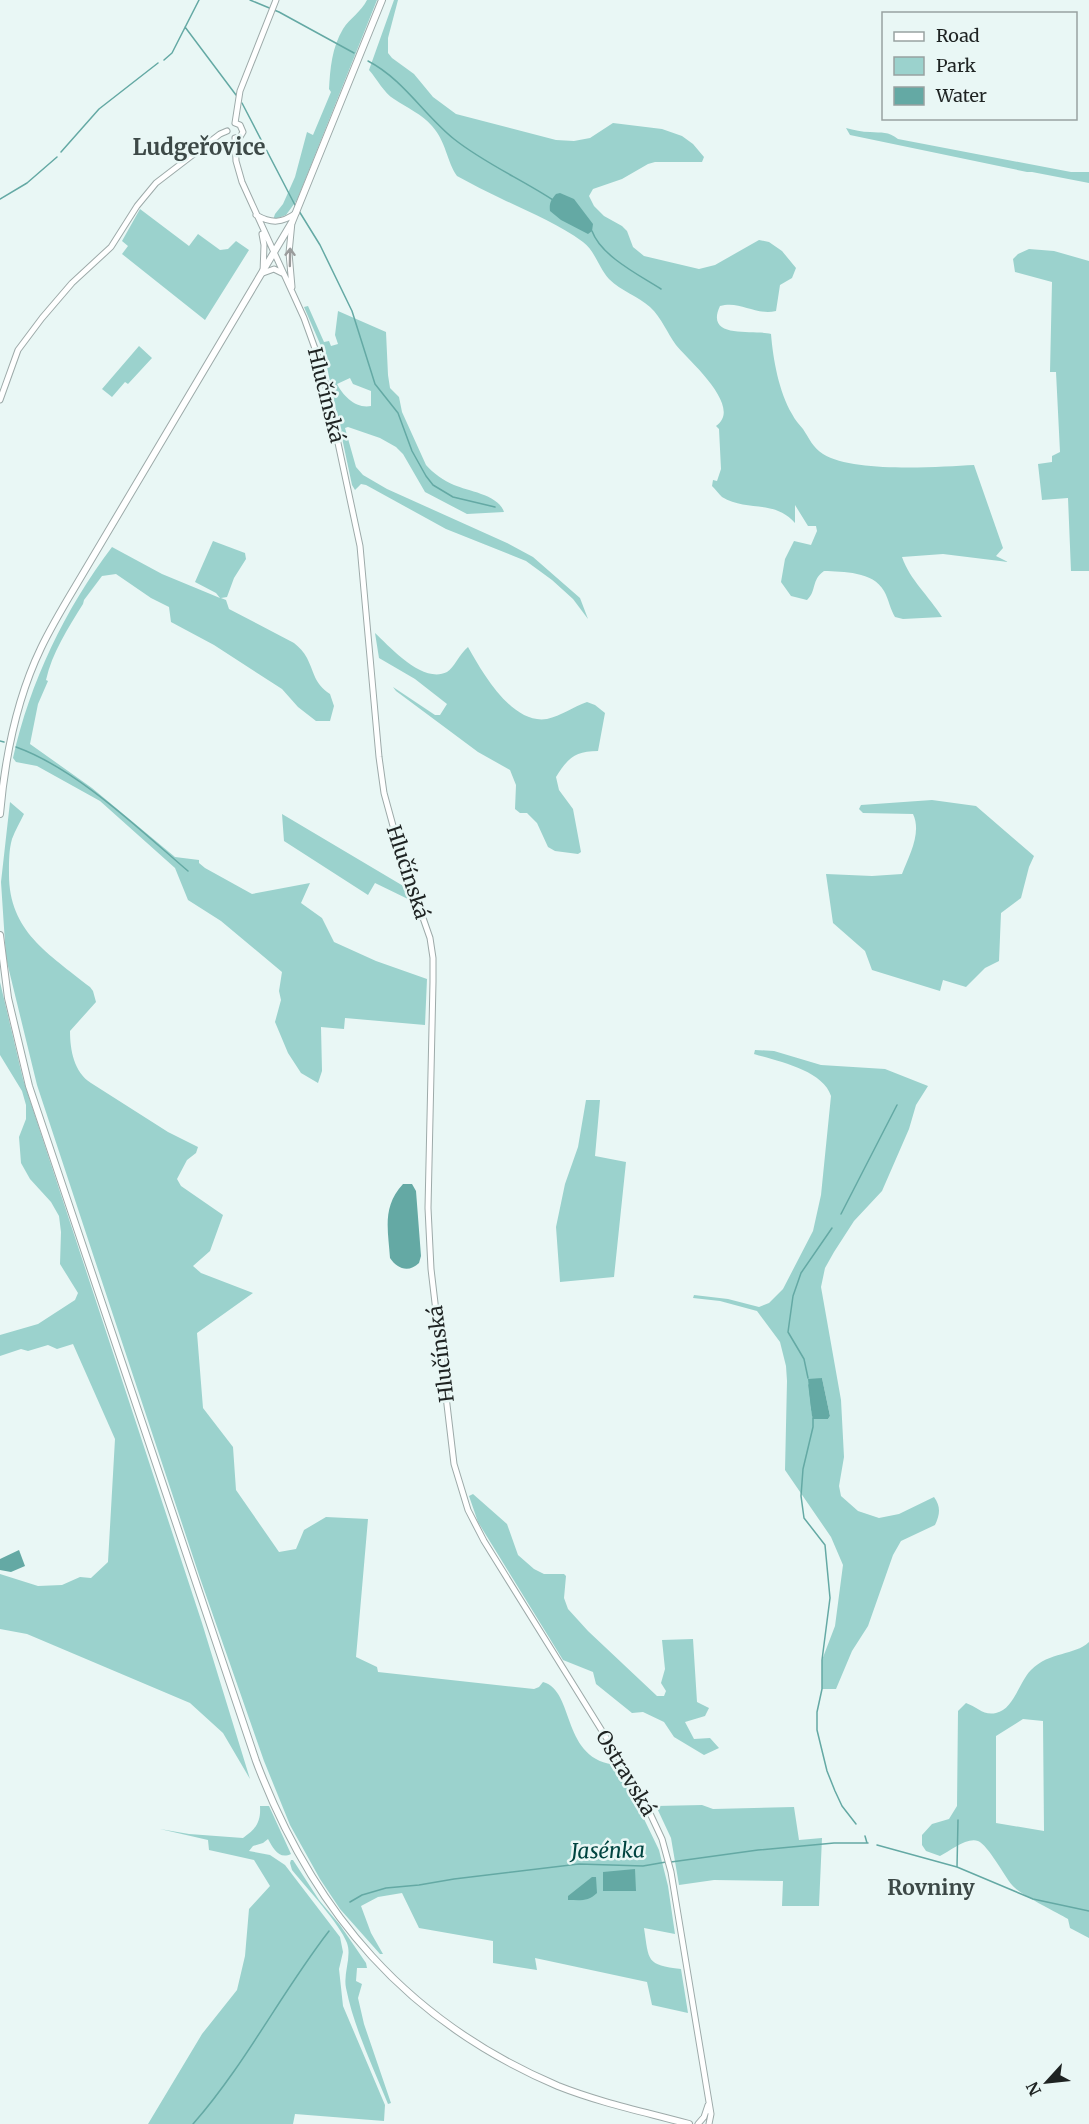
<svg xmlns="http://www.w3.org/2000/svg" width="1089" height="2124" viewBox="0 0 1089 2124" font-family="Merriweather,serif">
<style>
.green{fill:#9bd2cd;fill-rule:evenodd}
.water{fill:#64a9a4}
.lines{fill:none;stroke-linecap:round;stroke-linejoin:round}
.stream{stroke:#64a9a4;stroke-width:1.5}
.secondary-casing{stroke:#9daaa9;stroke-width:7}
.primary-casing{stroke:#9daaa9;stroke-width:8}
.secondary{stroke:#fff;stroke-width:5}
.primary{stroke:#fff;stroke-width:6}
.oneway{stroke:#9a9c9c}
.labels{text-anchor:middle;stroke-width:5;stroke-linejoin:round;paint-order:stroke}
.street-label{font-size:20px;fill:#1e2322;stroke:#e9f7f5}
.water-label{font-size:21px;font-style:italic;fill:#004440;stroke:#e9f7f5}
.neighbourhood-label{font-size:21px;font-weight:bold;fill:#3d4947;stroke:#e9f7f5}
.quarter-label{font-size:22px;font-weight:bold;fill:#3d4947;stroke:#e9f7f5}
</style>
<rect width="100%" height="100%" fill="#e9f7f5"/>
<path class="green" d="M367,0H377L297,200L286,215L273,220L275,214L283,204L295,177L307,132L313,135L331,92L329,89C330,69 332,47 343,29C350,18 361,12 367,0Z
M394,0H398L388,38V53L392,58L414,74L433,97L456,114L556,140L574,141L590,138L613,123L662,129L682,136L693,144L704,157L702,162H655L648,164L622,179L593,189L589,196L594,206L604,216L622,226L627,231L633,247L644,256L699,269L715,265L759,240L769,242L782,251L796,268L792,278L780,285L776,311C756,316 740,300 720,306C704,340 754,329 771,334C773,359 779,392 792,414C795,420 799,424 803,429C809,438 813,448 823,454C854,473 937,467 974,465L1003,548L996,556L1008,562L943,554L902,557C910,580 929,596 942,617L903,619L895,617C890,609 889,600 884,591C873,571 843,572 824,571C811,580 817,591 807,600L791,596L781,582L785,559L794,541L811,545L817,531L816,526H808L795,505V523C774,499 746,512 722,497C719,494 715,489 712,486L713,480L717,481L721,469L719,429L716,426C744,407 688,360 676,345C667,333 662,318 650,307C638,296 621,291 609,279C599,268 595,251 583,242C558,224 529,212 502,199C487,192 472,184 457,176C447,162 446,141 432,126C422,114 407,108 394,99C384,93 377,79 369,70Z
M846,128C854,130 862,132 870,132C882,133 888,131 898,139L1071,172H1089V183L1032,172H1027L850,135Z
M140,209L189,246L198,234L220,250L228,249L236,241L249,250L205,320L122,254L128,246L122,241Z
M1029,249L1054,251L1089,261V571H1071L1068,498L1042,500L1038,464L1052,462V456L1060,452L1056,372H1050L1052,282L1015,272L1013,259L1018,254Z
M308,306L324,342L329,341L331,346L338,344L335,335L338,311L386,332L388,375L390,388L399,397L402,412L426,465C433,473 444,481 454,485C468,491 499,495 504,512L467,514L425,492L403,454L396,447L380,438L348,427L345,428L356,467L363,475L387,489L507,543L533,557L580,598L588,619L573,599L552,580L526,561L446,529L366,485L361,484L355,490L352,485L324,353L304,307ZM350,378L353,384L371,391V406C356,409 343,396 337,384Z
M139,346L152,358L128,384L125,382L112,397L102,389Z
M213,541L245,553L246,559L234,578L227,597L221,598L226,600L229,609L294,643C299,647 304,652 307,658C315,674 314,683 330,694L334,706L330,721H316L298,707L282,689L214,645L171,622L169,607L151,598L116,574L102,576L84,600L83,604C68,628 52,653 46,680L48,681L38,704L30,744L92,788L175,857L199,860V863L205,868L252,894L310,883L301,903L322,918L334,942L376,961L427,979L425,1025L345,1018L344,1029L321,1027L322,1071L318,1083L301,1073L288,1053L275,1022L281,1000L279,991L282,972L221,921L188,900L175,868L100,801L37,766L16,762L13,758C30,682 65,609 112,547L162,574L220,598L216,593L195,582Z
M375,633C391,648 423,684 447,672C454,668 460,653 468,647C482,672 512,725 547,719C561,716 573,707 587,702L595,705L605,713L598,751C575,751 568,758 556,777L559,790L573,809L581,852L578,854L555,851L548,847L537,823L527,813H520L515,809L516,785L510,770L478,752L396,691L393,687L435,715H440L447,704L415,679L379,658Z
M932,800L976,806L1034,856L1029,867L1021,898L1001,913L999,961L985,968L966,987L943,980L940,991L872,970L865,951L833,923L826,874L872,876L902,874C909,856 922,833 913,814L863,813L859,809L861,805Z
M10,802L24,814C20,822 15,831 12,839C9,850 9,860 9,872C8,931 48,953 90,987L93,991L96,1002L70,1031C70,1050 74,1072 91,1083L168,1132L198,1147L196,1153L187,1160L177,1179L181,1186L223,1215L210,1251L193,1266L201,1273L253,1293L197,1333L203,1408L233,1447L236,1490L279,1552L296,1549L304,1530L326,1517L368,1519L356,1657L377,1667L378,1672L534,1689L539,1687L543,1682C576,1691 560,1761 618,1765L659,1850L668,1886L675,1934L644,1928C649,1961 646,1965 681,1969L688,2013L652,2005L647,1982L535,1958L537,1970L493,1963V1941L419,1928L402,1893L378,1897L361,1906L371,1933L383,1954H380L340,1909L320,1879L290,1825L264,1761L200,1578L37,1085L6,958L1,882Z
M282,814L405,887L410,900L375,883L368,895L284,841Z
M0,982L23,1079L41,1134L202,1623L250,1779L223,1733L190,1703L27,1634L0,1629V1574L38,1586L62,1585L80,1577L91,1578L108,1562L115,1439L73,1344L57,1349L48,1345L28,1351L21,1349L0,1356V1335L38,1324L75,1300L78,1293L60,1264L61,1232L59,1216L51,1202L30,1179L21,1163L19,1137L26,1119V1105L22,1091L0,1055Z
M755,1050L774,1051L821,1065L885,1069L928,1086L916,1105L909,1129L882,1191L854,1221L834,1252L825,1268L821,1287L841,1400L844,1457L839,1486L841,1496L858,1511L879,1518L899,1514L934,1497C941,1507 940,1514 935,1525L901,1541L893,1555L868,1626L852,1651L836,1689H822V1660L835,1626L843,1565L831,1537L785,1470L787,1381L786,1366L780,1342L757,1311L720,1301L693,1298L694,1295L728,1299L759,1307L769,1303L783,1289L813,1231L821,1195L831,1096C823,1070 777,1061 754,1054ZM822,1378L830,1416L828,1419L813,1418L812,1416V1398L809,1383Z
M586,1100H600L595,1156L626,1162L614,1277L560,1282L556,1227L565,1184L578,1147Z
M473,1494L507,1524L518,1555L534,1569L544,1574H564L566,1576L564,1598L568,1609L588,1631L657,1696H664L666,1691L661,1683L665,1669L662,1640L693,1639L697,1702L709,1708L705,1716L685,1722L694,1739L710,1738L719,1748L704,1755L674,1737L664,1722L643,1712L632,1713L596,1684L593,1672L563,1660L478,1522L469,1496Z
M1089,1642V1938L1070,1928L1068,1919C1056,1912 1020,1895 1012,1885C1005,1877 988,1845 978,1841C967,1837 950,1851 940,1856L926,1851L922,1845V1835L932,1824L949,1819L957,1806L958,1711L966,1703C977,1707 984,1716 996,1713C1014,1709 1019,1682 1031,1670C1050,1651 1074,1656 1089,1642ZM1023,1719L1043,1721L1044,1831L996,1823V1736Z
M702,1805L713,1809L794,1807L799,1840L822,1838L819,1906H782L783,1881L714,1880L679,1885L671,1838L656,1806Z
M260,1806H269L291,1854C279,1860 273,1848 268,1839L263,1843L253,1846L249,1851L270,1855L285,1865L340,1937L343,1952L339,1969L343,2006L385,2105L384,2121L295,2114L293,2124H148L202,2034L237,1990L245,1956L249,1909L270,1886L254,1860L209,1850L208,1840L160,1829L189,1834L243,1838C256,1829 261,1822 260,1806Z
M291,1860H293L319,1900L340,1925L366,1963L367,1968H357L356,1981L362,1984L358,1998L364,2024L391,2103L388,2104C373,2067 354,2028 346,1988C343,1973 352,1957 347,1943C340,1924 306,1887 292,1870L290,1863Z"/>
<path class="water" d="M560,193L574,199L593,224L592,231L588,234L561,220L550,211C549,203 551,200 556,194Z
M403,1184H412L416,1191L421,1256L419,1263C409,1273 397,1269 390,1258C388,1229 382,1207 403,1184Z
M822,1378L830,1416L828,1419H813L812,1416L808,1379Z
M19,1550L25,1566L11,1572L0,1570V1559Z
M635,1869L636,1891H603V1872Z
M592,1877H596L597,1893C588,1902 580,1900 568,1900V1896Z"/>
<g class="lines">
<path class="stream" d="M250,0L279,12L354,53
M185,27L236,95
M164,60L172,53L199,0
M368,61C403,79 424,115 454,139C484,163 521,179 553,200
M242,103L296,207
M61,152L99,109L158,63
M0,199L27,183L57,157
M299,211L320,245L352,311L375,384L398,413L412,451L426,476L433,485L453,497L495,507
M592,231C601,256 639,275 661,289
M0,741L4,742
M16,747C77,769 139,829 188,871
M841,1214L897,1105
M808,1378L804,1359L788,1332L793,1296L801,1273L832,1228
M809,1385L812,1410
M813,1418V1427L803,1469L801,1496L804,1518L825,1545L830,1598L822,1660V1689L817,1712V1730L827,1771L835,1791L842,1806L856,1824
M865,1836L867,1843
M877,1845L957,1867L1033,1899L1089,1911
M671,1862L758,1850L834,1843H868
M957,1867L958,1820
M350,1902L362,1895L386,1888L419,1885L454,1879L579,1864L643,1866L666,1862
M193,2124C245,2065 281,1993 329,1931"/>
<g class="secondary-casing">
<path id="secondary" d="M235,123L240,91L276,0
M235,123L240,125L243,132L240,137L235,138
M235,138L236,161L242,182L304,318L322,368L360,546L379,757L384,793L401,855L430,938L433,958V982L428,1208L431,1269L454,1464L468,1510L484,1541L640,1792L662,1839L671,1872L711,2114L709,2124
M256,215C272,224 282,223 296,213
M262,234L264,245L263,273L274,269L282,273
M292,287L289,253L292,222
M0,400L18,350L42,318L72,283L111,247L137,206L156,183L220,134L227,131
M698,2124L704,2117L708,2105"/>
</g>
<g class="primary-casing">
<path id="primary" d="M0,814C5,757 16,700 41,648C51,627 63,607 75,587L292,222L382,0
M0,935L8,998L29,1086L256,1761C313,1912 407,2022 558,2086C601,2103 645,2112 689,2124"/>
</g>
<use href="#secondary" class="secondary"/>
<use href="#primary" class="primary"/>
</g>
<defs><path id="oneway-shaft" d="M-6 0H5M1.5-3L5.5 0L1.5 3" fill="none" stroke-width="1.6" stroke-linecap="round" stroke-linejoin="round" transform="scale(1.5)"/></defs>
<use class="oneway" href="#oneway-shaft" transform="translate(290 257) rotate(-89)"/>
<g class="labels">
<g class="street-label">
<text transform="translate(326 395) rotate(76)" y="7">Hlučínská</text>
<text transform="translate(408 872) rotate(72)" y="7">Hlučínská</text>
<text transform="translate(441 1354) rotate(-97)" y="7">Hlučínská</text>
<text transform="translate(626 1773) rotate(59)" y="7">Ostravská</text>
</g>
<g class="water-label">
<text transform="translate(608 1851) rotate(-1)" y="7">Jasénka</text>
</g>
<g class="neighbourhood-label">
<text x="931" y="1895">Rovniny</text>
</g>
<g class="quarter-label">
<text x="199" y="155">Ludgeřovice</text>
</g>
</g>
<rect x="882" y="12" width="195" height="108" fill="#e9f7f5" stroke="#98a2a1" stroke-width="1.5"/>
<rect x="894" y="32" width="30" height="9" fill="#ffffff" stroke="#98a2a1" stroke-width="1.5"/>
<text x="936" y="42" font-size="18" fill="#1e2322">Road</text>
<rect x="894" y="57" width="30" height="18" fill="#9bd2cd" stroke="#98a2a1" stroke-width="1.5"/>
<text x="936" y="72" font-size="18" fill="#1e2322">Park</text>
<rect x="894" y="87" width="30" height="18" fill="#64a9a4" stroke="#98a2a1" stroke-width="1.5"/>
<text x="936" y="102" font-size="18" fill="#1e2322">Water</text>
<g transform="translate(1047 2082) rotate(243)" stroke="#e9f7f5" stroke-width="4.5" paint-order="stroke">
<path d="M0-4.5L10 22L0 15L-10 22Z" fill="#1e2322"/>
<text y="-9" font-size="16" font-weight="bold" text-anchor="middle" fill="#1e2322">N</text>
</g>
</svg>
